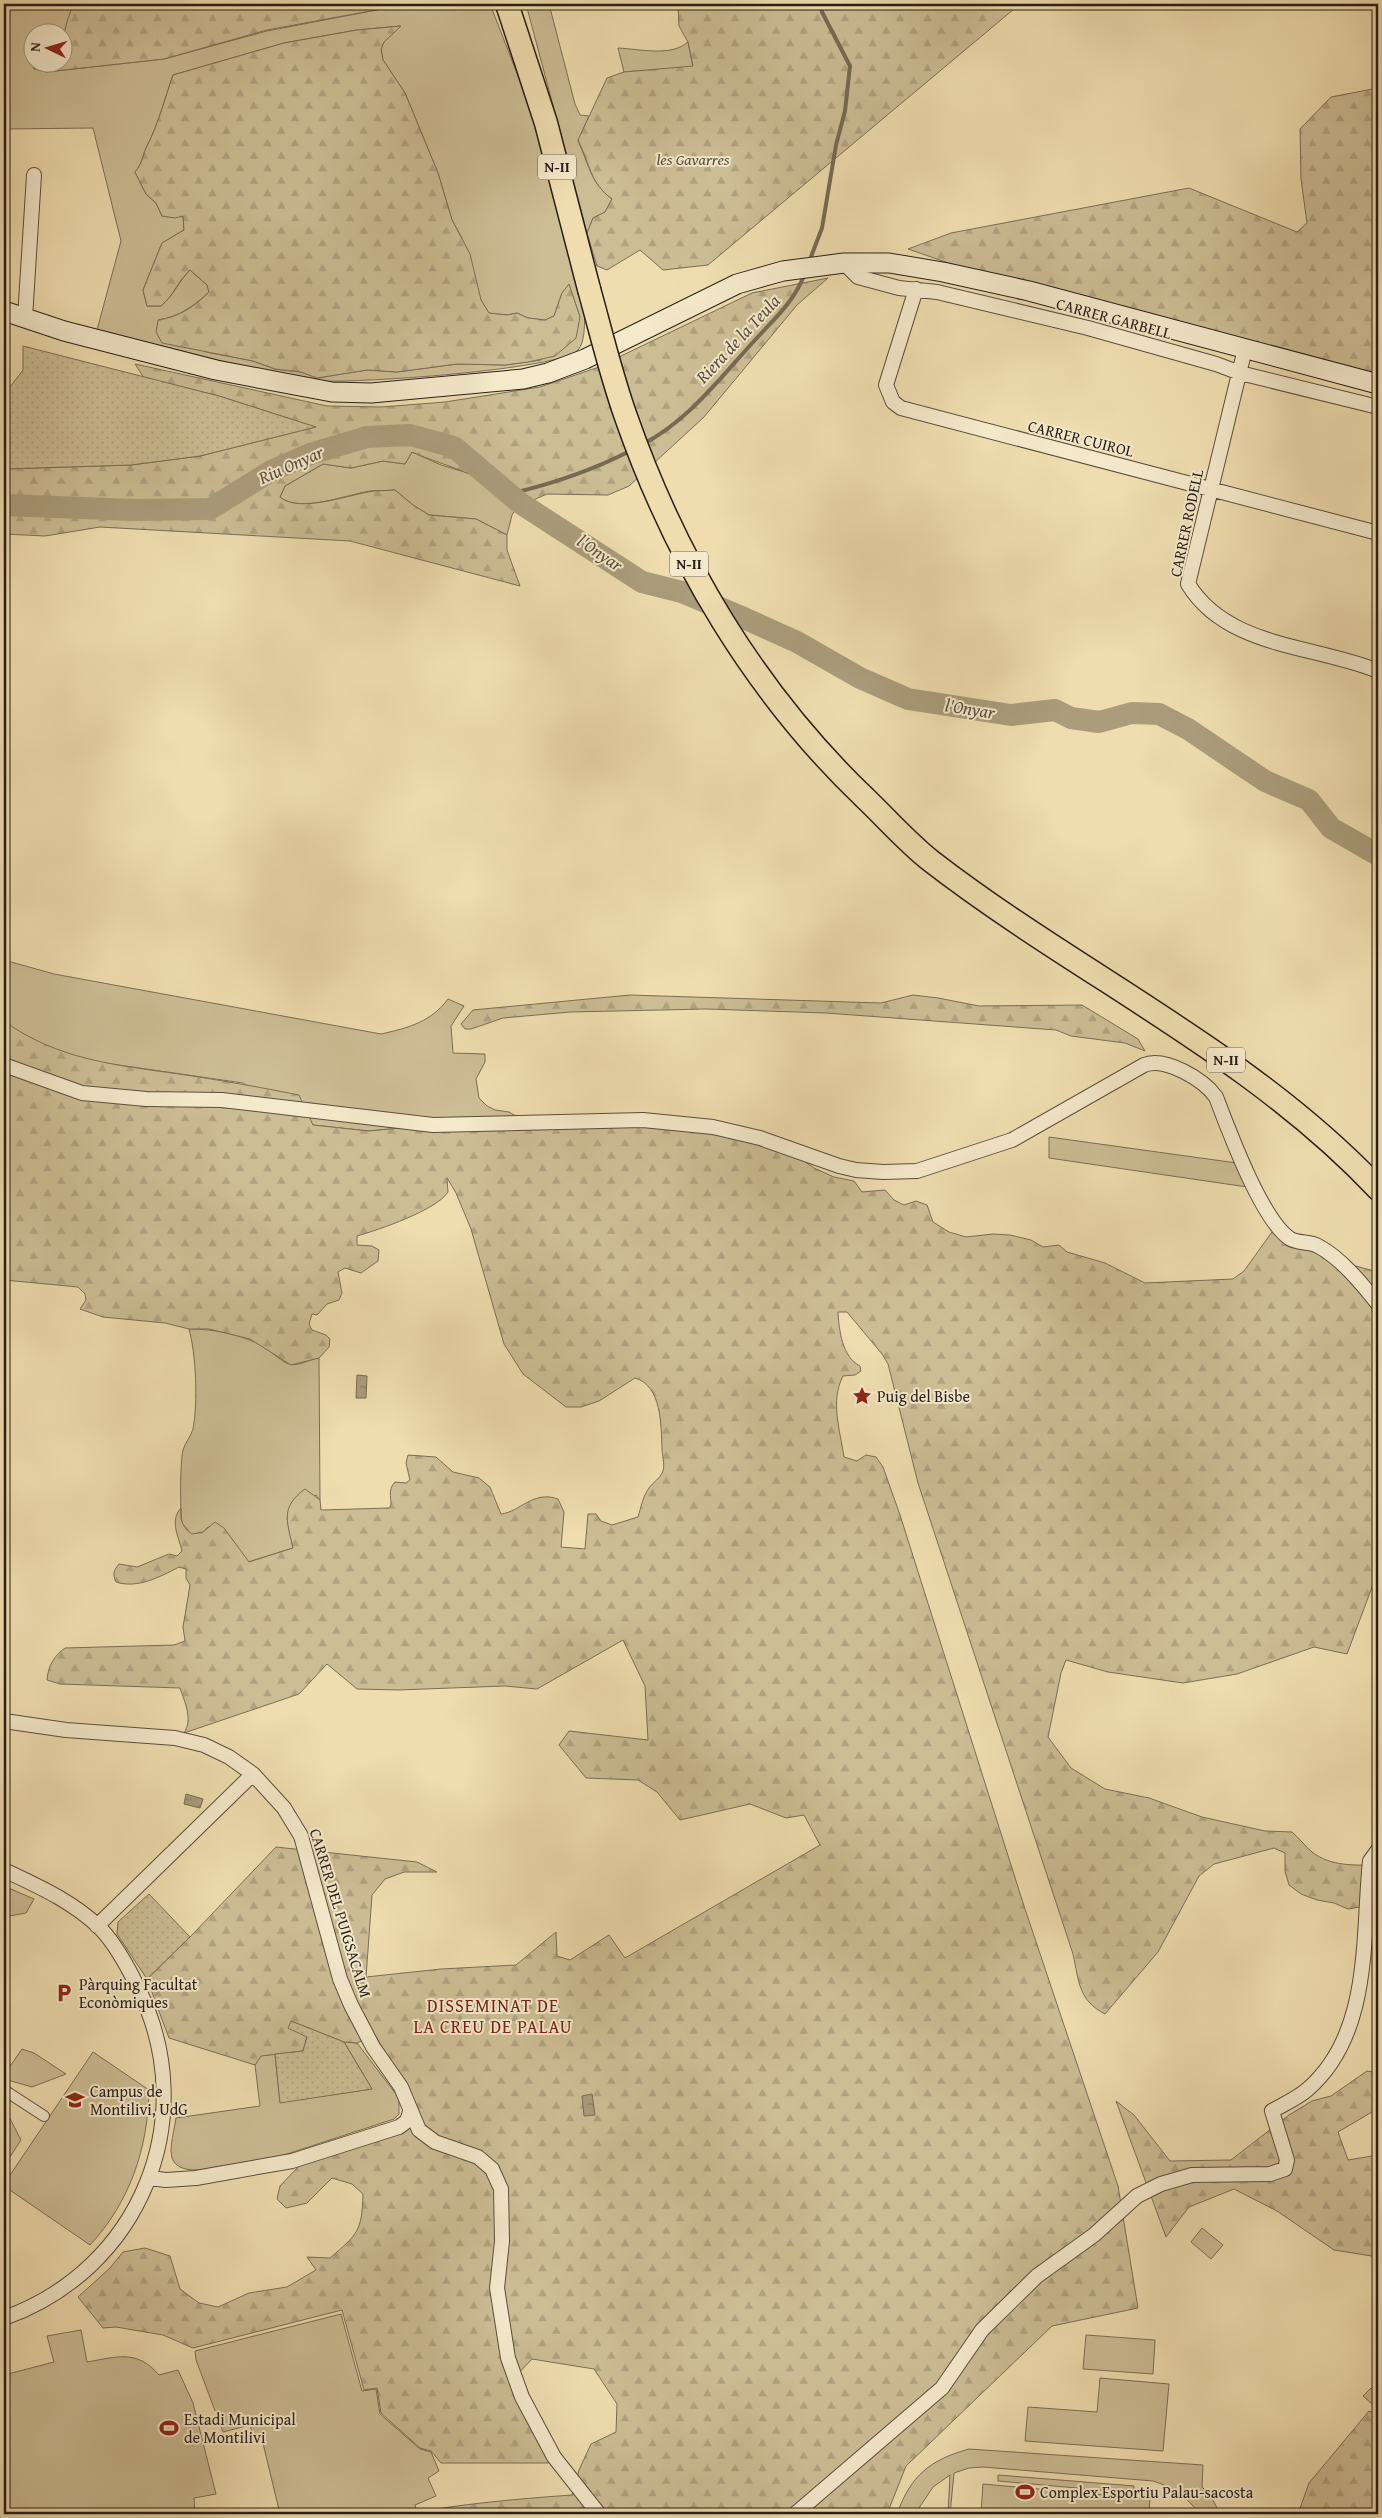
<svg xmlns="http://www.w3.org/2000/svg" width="1382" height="2518" viewBox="0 0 1382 2518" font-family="'Gentium Book Plus',serif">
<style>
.grass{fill:#cdbd95;stroke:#7a6e56;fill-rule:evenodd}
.forest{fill:url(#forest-firs);stroke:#7a6e56}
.garden{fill:url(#garden-dots);stroke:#7a6e56}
.water{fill:url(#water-ripples);stroke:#776a53}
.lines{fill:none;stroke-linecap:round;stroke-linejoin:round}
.stream{stroke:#776a53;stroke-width:4}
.river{stroke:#ab9c7b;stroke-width:22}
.pedestrian-casing{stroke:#5a4e3d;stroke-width:12}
.minor-casing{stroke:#5a4e3d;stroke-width:16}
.secondary-casing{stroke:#281e17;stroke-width:21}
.trunk-casing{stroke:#281e17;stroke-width:25}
.pedestrian{stroke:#f5e9cb;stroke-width:10}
.minor{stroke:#f5e9cb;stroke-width:14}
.secondary{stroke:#f5e9cb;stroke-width:19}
.trunk{stroke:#efddaf;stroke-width:22}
.trunk-bridge-casing{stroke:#281e17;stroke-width:25;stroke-linecap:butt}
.trunk-bridge{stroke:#efddaf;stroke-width:22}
.labels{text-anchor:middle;stroke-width:4;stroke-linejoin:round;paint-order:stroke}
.shield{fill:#f5e9cb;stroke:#665b4d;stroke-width:1}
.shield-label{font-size:15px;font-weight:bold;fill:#281e17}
.park-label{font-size:16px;font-style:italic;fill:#5a4e3d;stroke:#f5e9cb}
.street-label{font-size:16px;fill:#281e17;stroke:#f5e9cb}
.poi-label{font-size:16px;fill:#281e17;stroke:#f5e9cb;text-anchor:start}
.water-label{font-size:18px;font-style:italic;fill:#5c503f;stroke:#f5e9cb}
.neighbourhood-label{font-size:18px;letter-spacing:1px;fill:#7a1f14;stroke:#f5e9cb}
</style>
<defs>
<pattern id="forest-firs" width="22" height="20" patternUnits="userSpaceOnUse" patternTransform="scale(1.25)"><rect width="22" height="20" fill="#cdbd95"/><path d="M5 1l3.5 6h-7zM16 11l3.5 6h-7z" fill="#b0a280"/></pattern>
<pattern id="garden-dots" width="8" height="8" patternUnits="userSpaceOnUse" patternTransform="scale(1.25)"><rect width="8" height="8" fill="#cdbd95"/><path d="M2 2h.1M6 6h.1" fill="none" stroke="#b0a280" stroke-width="1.8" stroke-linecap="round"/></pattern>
<pattern id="water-ripples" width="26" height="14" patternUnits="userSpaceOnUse" patternTransform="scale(1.25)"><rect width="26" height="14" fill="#ab9c7b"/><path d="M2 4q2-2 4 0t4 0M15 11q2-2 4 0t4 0" fill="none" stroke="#8b7f64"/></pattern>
</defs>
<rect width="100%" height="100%" fill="#efddaf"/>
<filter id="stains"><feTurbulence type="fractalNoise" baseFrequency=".004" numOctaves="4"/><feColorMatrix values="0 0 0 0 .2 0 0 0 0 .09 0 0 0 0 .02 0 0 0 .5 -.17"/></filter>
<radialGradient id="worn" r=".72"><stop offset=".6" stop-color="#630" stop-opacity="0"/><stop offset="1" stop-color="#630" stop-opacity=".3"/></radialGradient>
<path class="grass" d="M4,4H74C68,15 69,27 63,38L62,32H32V54L29,57L31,64L46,72L164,59L267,31L392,7L421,4H490L532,112L585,317C584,327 585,342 578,350C559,370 357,383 323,381C291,378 257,369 226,362C183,351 140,341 97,330L121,241L93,128L4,129ZM400,26L384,42L381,49L383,60L405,93L438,173L452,220L462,238L481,300L488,313L507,315L517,313L528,318L545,320L554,316L562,293L569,285L580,317L541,360L505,365L457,364L397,372L367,370L317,378L301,372L275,369L253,361L206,352L158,320C179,317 194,306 209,292L207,285L190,270C179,281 174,295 161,306H147L143,290L162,243L184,230L183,216H162L156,203L146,194L135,172C144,161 142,155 148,144C159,122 165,98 173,75L284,43L357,30Z
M526,4H549L575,104L580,115L589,116L578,141C589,164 590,183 612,199L605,212L593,218L587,233Z
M688,42L693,67L624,72L618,48C640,49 671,57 688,42Z
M412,452L441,465L475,475L515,503L517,507L512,515L507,535L476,519L429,515L413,505L395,490C387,491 379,490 371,491C347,494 300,514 280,497L285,486L323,464L351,468L383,461L405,464Z
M4,960L54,974L381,1034C408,1028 431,1022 448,999L464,1006L451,1026L453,1053L485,1054V1062L476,1079L479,1098L487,1106L495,1110L509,1112L528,1123L433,1125L369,1131L313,1125L243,1083L91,1061L52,1049L18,1032L4,1021Z
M1049,1137L1244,1164L1254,1188L1049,1158Z
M189,1329C214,1329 242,1334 264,1347C270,1351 284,1363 289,1364C299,1367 309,1359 319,1358L320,1500L316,1495L287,1518L293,1548L248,1562L225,1532L208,1527L203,1532L192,1535L182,1523C180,1511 180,1462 183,1450C185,1443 191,1436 193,1429C198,1404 196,1353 189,1329Z
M4,1886L34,1899L26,1913L4,1917Z
M344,2042L357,2043L399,2098V2114L394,2119L281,2156L199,2170C160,2171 172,2145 176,2118L260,2106L255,2065L260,2056L275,2054L280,2102L372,2089Z
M22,2049L34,2053L66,2074L32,2087L4,2079V2075Z
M93,2052L149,2090C148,2148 130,2202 90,2245L4,2186V2184Z
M4,2107L21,2140L4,2166Z
M1202,2228L1223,2245L1211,2259L1191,2242Z
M341,2314L362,2391L376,2389L380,2414L420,2449L431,2452L439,2471L428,2478L436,2496L415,2505L416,2509L386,2514H280L261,2435L253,2436L250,2425L223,2432L196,2360L195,2351Z
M81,2330L87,2362C117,2357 137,2349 159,2375L178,2370L193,2403L216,2494L194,2498L195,2514H4V2375L54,2362L47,2336Z
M1086,2335L1155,2340L1153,2374L1083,2369Z
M1100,2378L1169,2384L1163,2451L1025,2441L1028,2407L1097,2412Z
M1371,2388L1378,2394V2409L1363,2396Z
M969,2449L1203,2465L1202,2487L1211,2496L1220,2514H1199C1188,2497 1172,2487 1153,2481L983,2467L969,2468L954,2473L950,2514H948L950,2475L933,2487L915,2514H897C911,2475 930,2460 969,2449Z
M998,2475L1134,2486L1133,2493L998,2481Z
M983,2484L1150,2499L1149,2514H981Z"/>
<path class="forest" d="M74,4H421L392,7L267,30L164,59L46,72L34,69L29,57L32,54V62H62C62,43 65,21 74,4Z
M678,4H1020L708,265L663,270L640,250L607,270L597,266L587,233L593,218L605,212L612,199C590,183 590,164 578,140L607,78L624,72L693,66L688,42L679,26Z
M401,26L384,42L381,49L383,60L405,93L438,173L452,220L470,254L481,300L489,313L507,315L517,313L528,318L545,320L554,316L562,293L569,284L580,317L576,338L555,356L528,362L505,365L457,364L397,372L367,370L317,378L301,372L275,369L253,361L162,343L156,332L158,320C179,317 194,307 209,292L207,285L190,270C178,281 174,295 161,306H147L143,290L162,243L184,230L183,216L175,218L162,216L156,203L146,194L135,172C144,161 142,155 148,144C159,122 165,98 173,75L284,43L357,30Z
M1378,88V383L1029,291L908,249L951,233L1189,188L1297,232L1307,223L1301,179L1300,129L1331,97Z
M828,278L797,305L704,417L629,486L608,495L547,494L517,507C491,475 448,468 412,452L405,464L383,461L351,468L323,464L285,486L280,497C298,513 346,496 368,492C376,490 386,491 395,490L413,505L429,515L476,519L507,535V550L520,586L350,541L100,527L45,536L4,534V469L131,465L200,456L315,427L219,396L144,378L135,364L327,406L382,407L445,402L540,387L596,368L752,293Z
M630,995L881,1003L913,995L938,998L979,1006L1082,1005L1138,1039L1145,1051L1125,1043L1071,1036L1056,1030L826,1013L706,1009L570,1012L503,1018L471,1029H465L461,1024L473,1010Z
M4,1021C58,1060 116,1065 179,1074C220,1080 259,1087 299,1095L313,1125L369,1131L433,1125L643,1120L781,1145L814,1168L834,1177L854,1181L862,1192L885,1190L894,1200L904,1205L916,1201L927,1205L933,1222L949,1232L966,1237L993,1234L1010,1235L1031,1240L1043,1247L1059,1245L1067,1252L1105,1263L1145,1283L1233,1279L1244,1271L1277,1225L1337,1261L1378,1272V1571L1347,1654L1314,1647L1237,1674L1183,1683L1108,1672L1066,1660L1061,1673L1048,1737L1071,1768L1105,1789L1149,1798L1202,1817L1265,1831L1292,1832C1299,1838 1305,1846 1312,1852C1331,1867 1356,1865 1378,1865V1880L1369,1876L1366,1906L1348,1909L1334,1903L1317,1900L1301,1894L1289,1885L1285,1871V1853L1274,1848L1214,1864L1199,1876L1158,1952L1105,2014C1078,2000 1079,1981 1073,1954L918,1483L888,1364L882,1354L847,1312H838C839,1330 842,1357 860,1366L861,1371L855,1375L843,1376C830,1401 840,1430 844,1457L857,1461L866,1455L876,1457L883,1467L900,1515L1024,1906L1118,2186L1138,2308L1052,2326L906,2466L887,2514H405C461,2504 515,2499 572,2495L579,2470L591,2444L616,2432L617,2404L594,2369L532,2359L512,2380L553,2463H441L431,2451L420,2448L381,2413L377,2388L364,2390L342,2310L193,2348L163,2335L116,2327L103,2328L78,2297L110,2268L123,2252L145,2248L170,2256L180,2289L199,2303L218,2307L249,2293L287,2287L316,2270L307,2257L330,2258C358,2234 362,2231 363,2194L352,2184L332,2178L307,2203L286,2208L277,2199L280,2186L299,2166L420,2123L417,2106L375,2035L357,2043L344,2042L291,2021L307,2036L303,2051L261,2056L255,2065L169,2038L147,1979L190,1937L276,1847L417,1862L437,1872H404L385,1879L372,1895L366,1977L441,1969L516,1965L556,1932L557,1956L570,1960L609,1935L625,1958L820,1845L804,1815L786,1818L750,1804L680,1820L657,1792L638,1780L586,1778L559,1745L569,1731L648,1740L645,1686L623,1640L537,1689L505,1686L398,1690L357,1689L327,1664L299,1694L184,1733C193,1719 185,1703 180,1688L60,1684L47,1680C48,1666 54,1656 65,1648L174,1645L185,1641L183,1627L190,1585L186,1578V1569L179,1567C160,1577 137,1589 116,1582C112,1574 114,1570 119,1564L137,1567L169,1554L177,1556L182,1551C179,1537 169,1521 181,1508C180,1520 182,1527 192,1534L203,1532L215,1522L224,1528L249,1562L293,1548C287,1521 280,1507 305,1489L320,1500L321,1510L389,1508L391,1505C391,1496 388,1489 395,1482L406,1483L410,1480L406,1463L408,1455L436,1457L453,1472L479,1478L490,1487L501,1514C520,1512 533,1490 558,1499L564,1512L561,1547L585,1549L588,1514H596L601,1521L612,1525L638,1517C641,1507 643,1496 649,1488C654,1481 660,1479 663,1471C665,1464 662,1455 662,1448C661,1425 662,1386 635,1378L599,1401L581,1407H566L523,1374L504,1344L471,1229L456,1193L447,1178L448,1192C437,1210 378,1230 357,1236V1245L372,1246L379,1250L378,1261L361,1273L345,1268L338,1272L342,1293L339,1300L327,1304L317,1315L312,1314L309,1324L312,1330L326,1335L330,1339L329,1347L319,1358L291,1365L250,1339L209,1329H189L165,1323L103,1317L80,1309L86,1300L85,1294L78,1287L4,1280Z
M1367,2071L1378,2073V2104L1372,2112L1338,2132L1348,2160L1378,2155V2257L1334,2250L1277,2211L1234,2189L1189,2207L1166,2237L1116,2101L1134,2115L1170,2161L1231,2160L1289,2115L1312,2101L1331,2096Z
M1369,2411L1378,2415V2514H1298L1309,2483Z"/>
<path class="garden" d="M23,346L219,396L316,427L200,456L131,465L4,469V385L10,387L23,370Z
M149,1894L190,1937L147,1979L117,1934L118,1922Z
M291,2021L344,2042L372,2089L280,2103L275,2054L303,2051L307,2037L288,2028Z"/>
<path class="water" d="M357,1375L367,1376L366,1398H356Z
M186,1794L203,1799L200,1808L184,1804Z
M592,2094L595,2115L584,2116L582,2096Z"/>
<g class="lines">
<path class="stream" d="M809,262L822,228L836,145L845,111L850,66L822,12L821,4
M643,444C688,421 721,377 755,340C774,319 795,301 805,273
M509,494C552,484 591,471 630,451"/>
<path class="river" d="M4,505L134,510L210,509L271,471L310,454L367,437L410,435L454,447L520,503L642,582L682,592L746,619L797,642L860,678L908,699L1011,715L1055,710L1071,718L1099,722L1132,713L1159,714L1188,729L1265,781L1309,800L1331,828L1378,855"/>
<g class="pedestrian-casing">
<path id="pedestrian" d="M4,2090L44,2116"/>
</g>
<g class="minor-casing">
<path id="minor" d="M844,263L858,277L899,288L937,292L1088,328L1216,364L1240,373L1378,407
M916,289L886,385L893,402L901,408L1378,533
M25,318L34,175
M1245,349L1188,584C1227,648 1314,645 1378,671
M4,1065L82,1093L146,1099L222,1100L433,1125L643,1120L713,1127L760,1138L839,1166L856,1170L883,1172L917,1171L1012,1140L1144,1065C1165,1056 1204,1080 1216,1097C1229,1131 1261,1218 1289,1238C1297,1244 1310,1241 1318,1246C1341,1258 1362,1284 1378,1304
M4,1721L66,1730L175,1738L204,1745L229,1757L253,1774L284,1808L301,1836L340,1979L351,2005L373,2047L401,2087L419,2130L435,2142L478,2157L492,2169L501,2189L502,2241L497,2288L508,2358L522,2397L554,2457L599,2514
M4,1870C38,1886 74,1902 101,1929C117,1946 129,1969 139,1990C202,2119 140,2270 4,2318
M97,1926L253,1774
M150,2178L166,2180L196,2178L292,2161L399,2127L407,2121L410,2112
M795,2514L942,2388L982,2330L1037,2276L1094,2235L1137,2196L1161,2184L1192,2175L1270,2174L1285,2169L1287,2160L1272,2111C1284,2104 1298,2098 1308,2089C1372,2033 1362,1937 1370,1861L1378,1850"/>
</g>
<g class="secondary-casing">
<path id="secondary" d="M4,311L64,331L216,370L332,392L371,393L523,379L548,373L585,359L737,284L783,271L844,263H889L943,272L1029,291L1378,384"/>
</g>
<g class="trunk-casing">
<path id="trunk" d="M507,4L546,123L589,289
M865,798C887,819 907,842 931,861C1077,974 1250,1053 1378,1189"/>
</g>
<use href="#pedestrian" class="pedestrian"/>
<use href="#minor" class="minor"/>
<use href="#secondary" class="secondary"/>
<use href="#trunk" class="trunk"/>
<g class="trunk-bridge-casing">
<path id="trunk-bridge" d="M589,289C601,332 611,375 626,417C676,560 755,693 865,798"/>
</g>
<use href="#trunk-bridge" class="trunk-bridge"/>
</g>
<defs>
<g id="sight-bare" transform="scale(1.5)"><path d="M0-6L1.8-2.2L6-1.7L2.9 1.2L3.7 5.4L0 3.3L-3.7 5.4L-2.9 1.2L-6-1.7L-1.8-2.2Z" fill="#8f2418" stroke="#f5e9cb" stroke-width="2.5" paint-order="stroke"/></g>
<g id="parking-bare" transform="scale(1.5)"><path d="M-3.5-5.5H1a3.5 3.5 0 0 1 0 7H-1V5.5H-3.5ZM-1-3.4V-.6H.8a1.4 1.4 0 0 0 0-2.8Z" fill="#8f2418" stroke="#f5e9cb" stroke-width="2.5" paint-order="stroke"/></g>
<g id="university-bare" transform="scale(1.5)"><path d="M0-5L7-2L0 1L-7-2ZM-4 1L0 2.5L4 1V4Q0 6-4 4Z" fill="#8f2418" stroke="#f5e9cb" stroke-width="2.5" paint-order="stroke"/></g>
<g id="stadium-bare" transform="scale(1.5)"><path d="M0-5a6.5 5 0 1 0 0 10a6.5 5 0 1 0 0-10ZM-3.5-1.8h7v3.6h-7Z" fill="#8f2418" stroke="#f5e9cb" stroke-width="2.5" paint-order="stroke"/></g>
</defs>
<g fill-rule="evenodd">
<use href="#sight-bare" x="862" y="1396"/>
<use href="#parking-bare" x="64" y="1993"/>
<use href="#university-bare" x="75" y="2100"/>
<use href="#stadium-bare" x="169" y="2428"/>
<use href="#stadium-bare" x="1025" y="2492"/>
</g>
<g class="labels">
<g class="shield">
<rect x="538" y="154.5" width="38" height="25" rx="4"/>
<rect x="670" y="551.5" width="38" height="25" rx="4"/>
<rect x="1207" y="1047.5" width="38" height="25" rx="4"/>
</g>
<g class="shield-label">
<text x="557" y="172">N-II</text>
<text x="689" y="569">N-II</text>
<text x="1226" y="1065">N-II</text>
</g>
<g class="park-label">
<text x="693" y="165">les Gavarres</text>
</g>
<g class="street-label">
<text transform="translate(1114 318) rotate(15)" y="6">CARRER GARBELL</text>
<text transform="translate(1081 438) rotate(14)" y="6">CARRER CUIROL</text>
<text transform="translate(1186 523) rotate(-78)" y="6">CARRER RODELL</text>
<text transform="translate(341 1913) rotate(73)" y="6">CARRER DEL PUIGSACALM</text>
</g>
<g class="poi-label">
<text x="877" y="1402">Puig del Bisbe</text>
<text x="79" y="1990">Pàrquing Facultat<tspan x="79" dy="18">Econòmiques</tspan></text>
<text x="90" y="2097">Campus de<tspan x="90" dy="18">Montilivi, UdG</tspan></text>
<text x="184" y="2425">Estadi Municipal<tspan x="184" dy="18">de Montilivi</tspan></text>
<text x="1040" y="2498">Complex Esportiu Palau-sacosta</text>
</g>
<g class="water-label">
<text transform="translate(738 339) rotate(-47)" y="6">Riera de la Teula</text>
<text transform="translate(291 465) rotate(-24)" y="6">Riu Onyar</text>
<text transform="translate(600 553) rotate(34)" y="6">l'Onyar</text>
<text transform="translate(970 709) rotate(9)" y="6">l'Onyar</text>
</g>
<g class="neighbourhood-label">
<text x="493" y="2012">DISSEMINAT DE<tspan x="493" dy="21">LA CREU DE PALAU</tspan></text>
</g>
</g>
<rect width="1382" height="2518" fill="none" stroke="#efddaf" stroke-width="20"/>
<rect x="5" y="5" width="1372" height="2508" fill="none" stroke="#281e17" stroke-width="2.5"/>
<rect x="10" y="10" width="1362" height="2498" fill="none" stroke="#281e17"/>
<g transform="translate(48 48) rotate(275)"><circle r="24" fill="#f5e9cb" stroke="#a39883"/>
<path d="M0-4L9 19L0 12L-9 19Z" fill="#8f2418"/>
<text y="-8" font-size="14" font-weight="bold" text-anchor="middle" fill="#281e17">N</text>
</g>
<rect width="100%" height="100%" filter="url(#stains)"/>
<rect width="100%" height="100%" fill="url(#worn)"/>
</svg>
